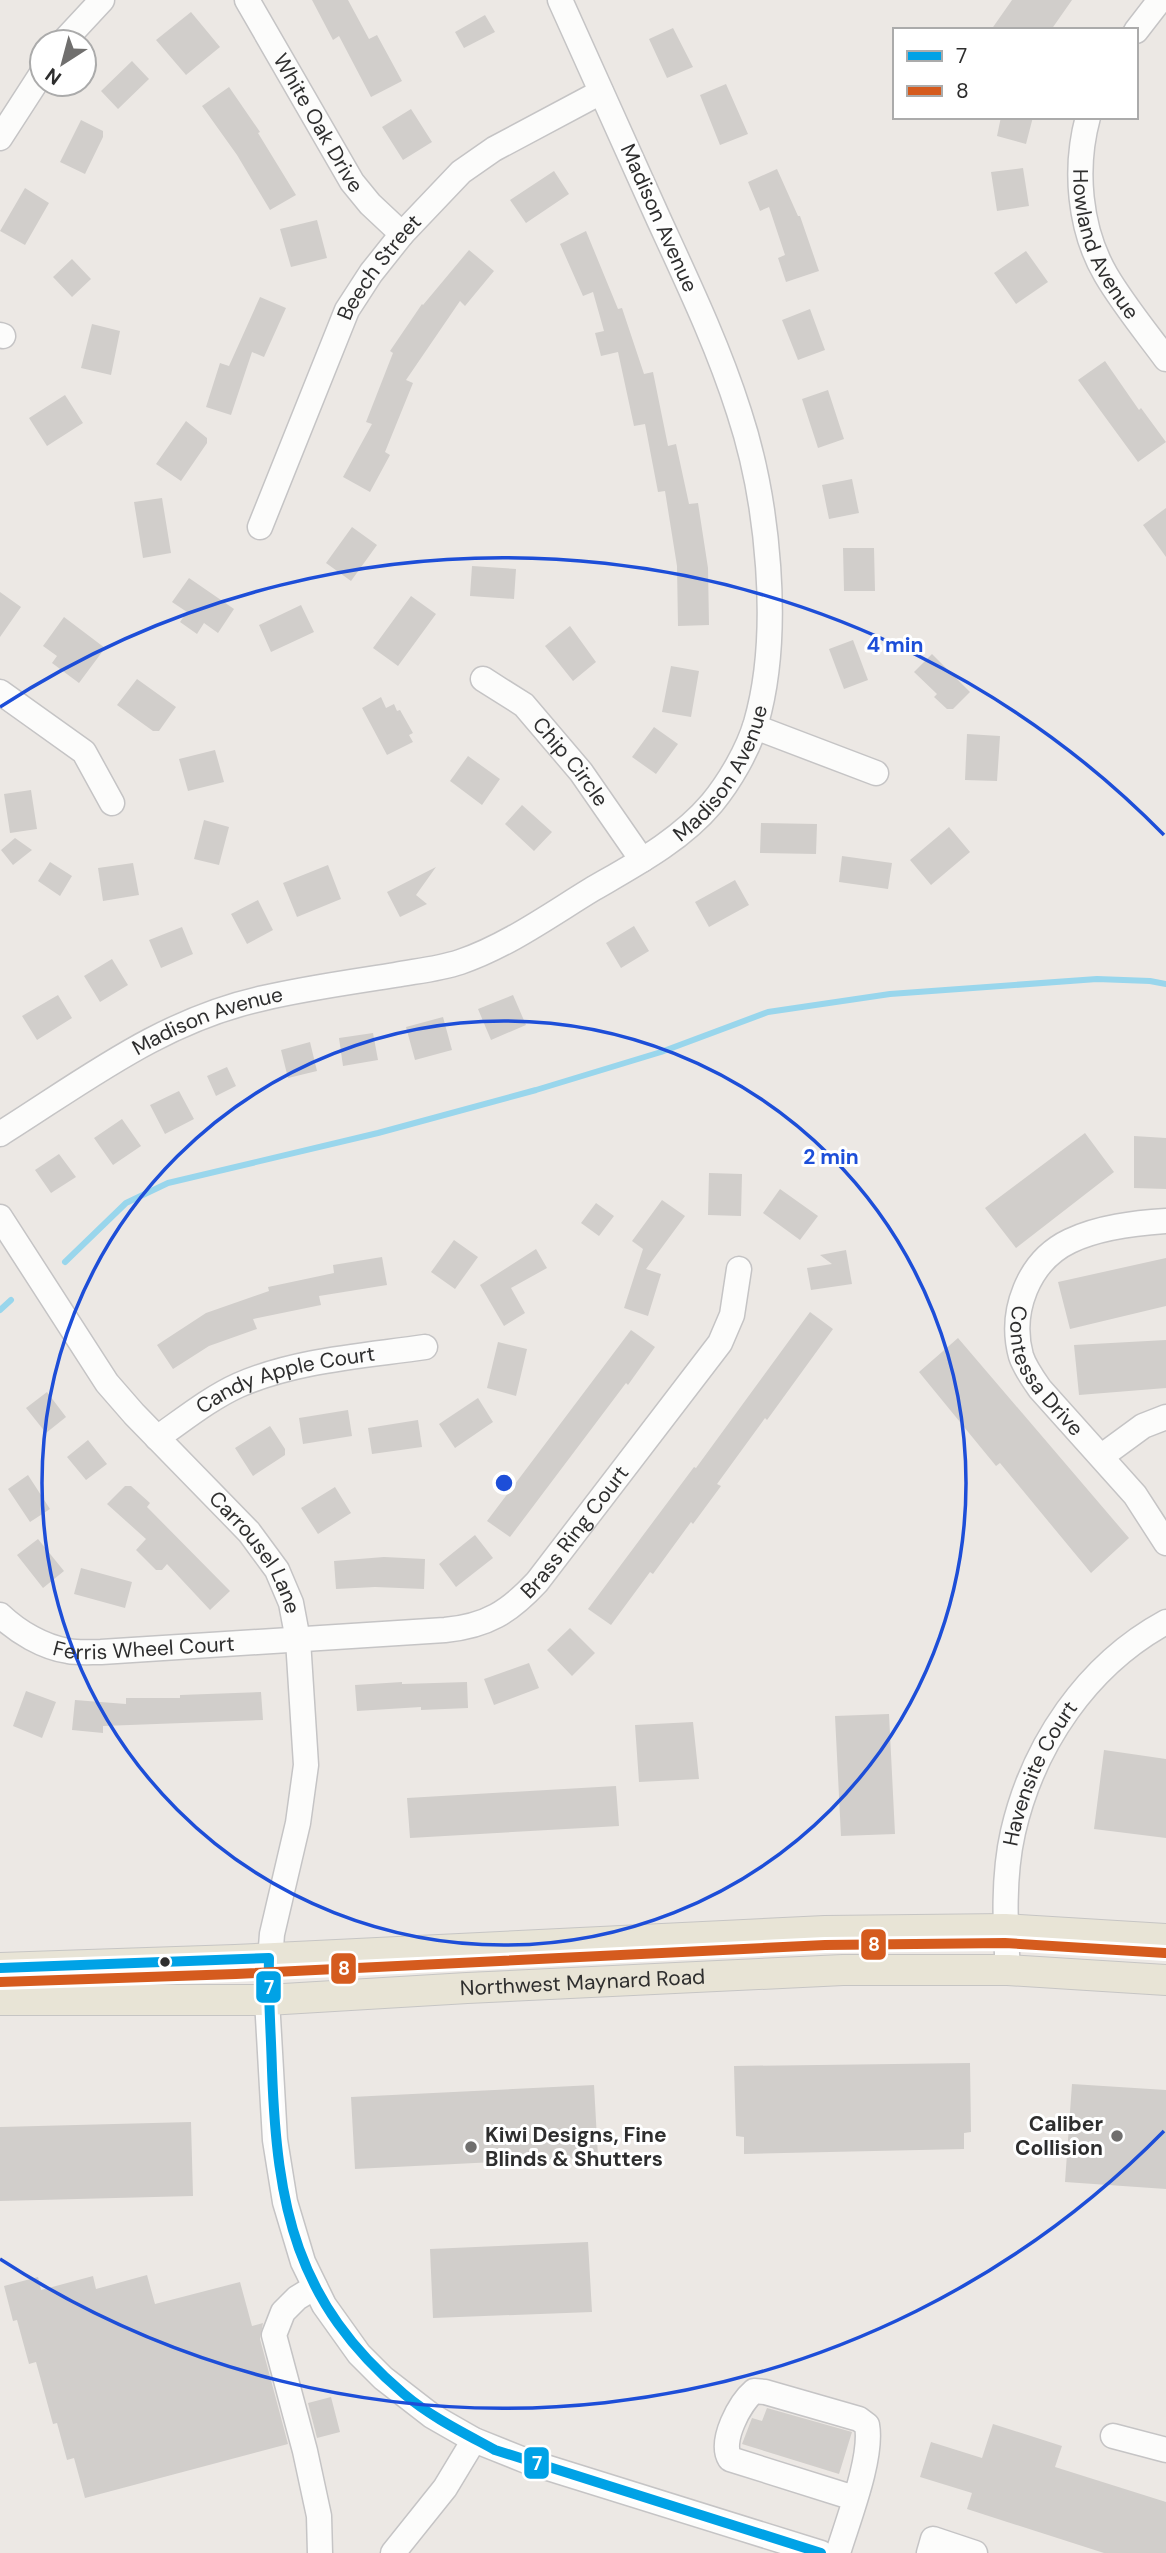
<svg xmlns="http://www.w3.org/2000/svg" width="1166" height="2553" viewBox="0 0 1166 2553" font-family="'DM Sans',sans-serif">
<style>
.lines{fill:none;stroke-linecap:round;stroke-linejoin:round}
.stream{stroke:#99d6ec;stroke-width:6}
.building{fill:#d1cecb}
.minor-casing{stroke:#c5c4c5;stroke-width:27}
.major-casing{stroke:#c6c5c4;stroke-width:32}
.minor{stroke:#fcfcfb;stroke-width:24}
.major{stroke:#e8e4d6;stroke-width:30}
.bus-1-casing{stroke:#fff;stroke-width:16}
.bus-2-casing{stroke:#fff;stroke-width:16}
.bus-1{stroke:#00a2e6;stroke-width:10}
.bus-2{stroke:#d55b1e;stroke-width:10}
.ring{fill:none;stroke:#1d4ed8;stroke-width:3.5}
.bus-dot{fill:#2e2e2e;stroke:#fff;stroke-width:2.5}
.poi-dot{fill:#706f6e;stroke:#fff;stroke-width:2.5}
.labels{text-anchor:middle;stroke-width:6;stroke-linejoin:round;paint-order:stroke}
.street-label{font-size:21px;fill:#2e2e2e;stroke:#fff}
.poi-label{font-size:21px;font-weight:bold;fill:#2e2e2e;stroke:#fff;text-anchor:end}
.centre{fill:#1d4ed8;stroke:#fff;stroke-width:3.5}
.ring-label{font-size:21px;text-anchor:middle;font-weight:bold;fill:#1d4ed8;stroke:#fff;stroke-width:6;stroke-linejoin:round;paint-order:stroke}
.line-badge{stroke:#fff;stroke-width:2.5}
.badge-label{font-size:19px;text-anchor:middle;font-weight:bold;fill:#fff}
</style>
<rect width="100%" height="100%" fill="#ece8e4"/>
<g class="lines">
<path class="stream" d="M65,1262L126,1203L168,1183L378,1133L536,1090L661,1052L768,1012L890,994L1097,979L1150,981L1166,984
M0,1310L11,1300"/>
</g>
<path class="building" d="M312,0H348L369,39L377,35L402,81L371,97L339,36L333,40Z
M1012,0H1072L1051,30H991Z
M191,12L220,47L186,75L156,40Z
M485,15L495,32L464,48L455,32Z
M673,28L693,67L667,78L649,39Z
M132,61L149,79L118,109L101,91Z
M726,84L748,134L720,145L700,95Z
M229,87L260,132L258,133L296,195L270,210L237,155L202,106Z
M411,109L432,142L403,160L382,127Z
M1001,117H1033L1026,144L997,136Z
M81,120L103,131V137L85,174L60,162Z
M1023,168L1029,206L997,211L991,172Z
M777,169L798,216H800L819,271L786,282L778,258L785,255L769,207L760,211L748,182Z
M554,171L569,194L526,223L510,200Z
M25,188L49,203L25,245L0,231Z
M317,220L327,258L291,267L280,229Z
M586,231L618,309L622,308L644,374L653,372L668,446L676,444L689,504L698,503L708,568L709,625L678,626L677,566L665,491L658,492L645,424L634,426L618,352L601,356L595,333L604,331L593,292L583,296L560,244Z
M469,250L494,271L465,306L460,301L406,380L413,383L385,452L390,455L370,492L343,477L372,424L366,422L393,353L390,351L422,304L423,305Z
M1026,251L1048,282L1016,304L994,273Z
M72,259L91,279L72,297L53,277Z
M260,297L286,308L264,357L252,352L231,415L206,407L220,363L229,366Z
M810,309L825,350L798,360L782,320Z
M92,324L120,331L111,375L81,368Z
M1105,361L1139,410L1141,408L1166,442L1138,462L1078,380Z
M828,390L844,439L818,448L802,399Z
M65,395L83,423L47,446L29,418Z
M186,421L207,438V443L181,481L156,464Z
M852,479L859,513L829,519L822,485Z
M162,498L171,553L143,558L134,502Z
M1166,508V557L1143,525Z
M352,527L377,545L351,581L326,563Z
M843,548H874L875,591H844Z
M472,566L516,569L514,599L470,596Z
M189,578L234,609L218,633L204,623L197,634L180,622L187,612L172,602Z
M0,592L21,607L0,637Z
M411,596L436,614L398,666L373,648Z
M301,605L314,632L271,652L259,625Z
M64,617L105,648L79,683L52,663L57,656L43,646Z
M570,626L596,662L573,681L545,646Z
M853,640L868,680L844,689L829,649Z
M932,654L970,692L953,709H947L934,697L937,694L914,672Z
M671,666L699,671L691,717L662,712Z
M137,679L176,707L159,731H153L117,705Z
M381,697L386,708L394,704L397,711L400,710L413,733L409,735L413,742L387,755L362,708Z
M654,727L678,744L656,774L632,757Z
M967,734L1000,736L997,781L965,780Z
M215,750L224,782L188,791L179,759Z
M468,756L500,779L482,805L450,781Z
M31,790L37,829L10,833L4,794Z
M522,805L552,832L534,851L505,824Z
M204,820L229,827L219,865L194,859Z
M761,823L817,824L816,854L760,853Z
M949,827L970,852L931,885L910,860Z
M15,838L32,850L13,865L1,850Z
M842,856L892,863L888,889L839,882Z
M50,862L72,876L60,896L38,881Z
M133,863L139,895L103,901L98,868Z
M328,865L341,899L297,917L283,883Z
M436,867L416,895L427,904L400,917L387,892Z
M735,880L749,905L709,927L695,902Z
M258,900L273,930L247,944L231,914Z
M634,926L649,951L621,968L606,943Z
M182,927L193,954L161,968L149,940Z
M112,959L128,985L100,1002L84,976Z
M58,995L72,1018L37,1040L22,1016Z
M513,995L526,1025L491,1040L478,1009Z
M443,1017L452,1050L415,1060L406,1027Z
M373,1033L378,1060L343,1066L339,1038Z
M310,1042L317,1071L288,1078L281,1050Z
M227,1067L236,1086L216,1096L207,1076Z
M179,1091L194,1119L165,1134L150,1105Z
M122,1119L141,1146L113,1165L94,1138Z
M1085,1133L1114,1172L1016,1248L985,1208Z
M1134,1136L1166,1138V1189L1134,1188Z
M59,1154L76,1177L51,1193L35,1170Z
M709,1173L742,1174L741,1216L708,1215Z
M780,1189L818,1216L800,1240L763,1213Z
M662,1200L685,1216L646,1269L661,1274L648,1316L624,1308L643,1249L632,1241Z
M596,1203L614,1216L599,1236L581,1223Z
M454,1240L478,1257L455,1289L431,1272Z
M536,1249L547,1268L511,1288L525,1313L504,1326L480,1285Z
M846,1250L852,1284L811,1290L807,1268L832,1264L820,1255Z
M382,1257L387,1285L319,1296L321,1305L253,1319L257,1329L209,1346L173,1369L157,1345L206,1313L269,1291L268,1287L334,1273L333,1265Z
M1166,1258V1306L1070,1329L1058,1282Z
M810,1312L833,1329L767,1420L765,1418L717,1484L721,1486L693,1524L691,1522L653,1574L650,1572L611,1625L588,1609L694,1467L696,1468Z
M631,1330L655,1347L628,1385L626,1383L510,1537L487,1521Z
M958,1338L1129,1538L1091,1573L1000,1463L996,1466L919,1372Z
M1166,1340V1388L1079,1395L1074,1345Z
M498,1342L527,1349L516,1396L487,1388Z
M47,1392L66,1417L46,1433L26,1408Z
M478,1398L493,1422L455,1448L439,1424Z
M348,1410L352,1436L303,1444L299,1418Z
M418,1420L422,1447L372,1454L368,1428Z
M270,1426L285,1449V1455L253,1476L235,1448Z
M88,1440L107,1464L86,1480L67,1457Z
M28,1475L50,1509L30,1522L8,1489Z
M125,1486H131L150,1503L147,1507L230,1591L210,1610L167,1564L162,1570H156L136,1550L146,1539L107,1504Z
M335,1487L351,1513L318,1534L301,1508Z
M475,1535L493,1558L456,1587L439,1564Z
M38,1539L64,1571L43,1588L17,1555Z
M384,1557L425,1559L424,1589L375,1587L336,1589L334,1561Z
M81,1568L132,1582L125,1608L74,1594Z
M570,1628L595,1653L572,1676L547,1650Z
M529,1663L539,1688L494,1705L484,1679Z
M402,1682V1684L467,1682L468,1708L421,1710V1707L357,1711L355,1685Z
M26,1691L56,1702L42,1738L13,1726Z
M261,1692L263,1720L103,1726V1733L72,1730L75,1700L126,1704V1698H180V1695Z
M889,1714L895,1834L841,1836L835,1716Z
M693,1722L699,1779L639,1782L635,1725Z
M1104,1750L1166,1759V1838L1094,1829Z
M616,1786L619,1826L410,1838L407,1798Z
M970,2063L971,2132L964,2133V2149L744,2154V2137L736,2136L734,2066Z
M1072,2084L1166,2090V2189L1065,2182Z
M594,2085L598,2157L355,2169L351,2097Z
M191,2122L193,2196L0,2201V2127Z
M588,2242L592,2312L433,2318L430,2249Z
M147,2275L155,2304L240,2282L252,2326L263,2323L260,2339L288,2444L85,2498L74,2458L67,2460L57,2423L53,2424L36,2362L29,2364L17,2320L13,2321L4,2286L38,2277L41,2290L93,2276L96,2289Z
M331,2397L340,2432L317,2438L308,2403Z
M767,2408L852,2432L839,2474L742,2444L752,2418L762,2421Z
M993,2424L1062,2446L1055,2467L1166,2502V2553H1104L967,2509L972,2493L920,2477L931,2442L982,2458Z"/>
<g class="lines">
<g class="minor-casing">
<g id="minor">
<path id="s1" d="M247,0L352,182L370,204L402,234"/>
<path d="M1136,31L1160,0"/>
<path d="M63,42L102,0"/>
<path id="s2" d="M1088,117C1074,168 1079,229 1106,275C1123,304 1146,332 1166,359"/>
<path d="M0,138L42,73"/>
<path d="M0,335L3,336"/>
<path id="s3" d="M260,527L347,310L371,273L402,234L461,172L494,149L601,92"/>
<path id="s4" d="M483,679L524,705L581,772L642,860"/>
<path d="M0,692L84,752L112,803"/>
<path d="M755,727L876,773"/>
<path id="s5" d="M0,1134C86,1080 162,1020 264,998C307,988 351,982 395,975C417,971 439,969 460,962C507,946 550,915 591,890C634,865 680,841 712,803C730,781 748,750 756,723C782,633 768,500 739,412C718,346 688,283 659,220C626,147 593,73 560,0"/>
<path id="s6" d="M0,1217L107,1383L134,1414L249,1532L277,1570L291,1603L298,1640L306,1765L298,1823L272,1934L267,2000L275,2140L285,2202L303,2262L324,2305L359,2354L383,2378L432,2416L474,2440L529,2462L821,2553"/>
<path id="s7" d="M1166,1221C1135,1223 1099,1227 1070,1241C1028,1261 1009,1312 1021,1356C1025,1368 1033,1379 1040,1389L1135,1495L1166,1543"/>
<path id="s8" d="M157,1438C183,1420 210,1398 239,1385C296,1360 363,1356 425,1347"/>
<path d="M1102,1456L1143,1426L1166,1417"/>
<path id="s9" d="M0,1615C18,1632 43,1647 68,1651C78,1653 90,1652 101,1652L445,1630C487,1626 509,1612 537,1582L720,1343L732,1315L739,1269"/>
<path id="s10" d="M1008,1970C1005,1925 1003,1876 1013,1832C1033,1745 1087,1665 1166,1622"/>
<path d="M315,2287L297,2298L283,2312L274,2335L305,2451L319,2516L320,2553"/>
<path d="M1113,2436L1166,2450"/>
<path d="M393,2553L445,2488L474,2440"/>
<path d="M838,2553C848,2520 873,2457 867,2425L859,2419L765,2392L754,2391C740,2403 719,2441 730,2459L854,2498"/>
<path d="M929,2553L933,2539L975,2553"/>
</g>
</g>
<g class="major-casing">
<g id="major">
<path d="M0,1968L235,1960L825,1931L1005,1929L1166,1939"/>
<path id="s11" d="M0,2000H267L467,1988L843,1970H1008L1166,1980"/>
</g>
</g>
<use href="#minor" class="minor"/>
<use href="#major" class="major"/>
<g class="bus-1-casing">
<path id="bus-1" d="M0,1968L269,1958C268,1995 271,2033 272,2070C277,2206 295,2302 404,2394C431,2417 464,2433 495,2450L821,2553"/>
</g>
<g class="bus-2-casing">
<path id="bus-2" d="M0,1982L236,1974L825,1945L1005,1943L1165,1953"/>
</g>
<use href="#bus-1" class="bus-1"/>
<use href="#bus-2" class="bus-2"/>
</g>
<g class="ring">
<circle cx="504" cy="1483" r="462"/>
<path d="M1164 2131A925 925 0 0 1 0 2259M0 707A925 925 0 0 1 1164 835"/>
</g>
<circle class="bus-dot" cx="165" cy="1962" r="6"/>
<g class="poi-dot">
<circle cx="1117" cy="2136" r="7"/>
<circle cx="471" cy="2147" r="7"/>
</g>
<g class="labels">
<g class="street-label">
<text dy="7" stroke="none"><textPath href="#s1" startOffset="142">White Oak Drive</textPath></text>
<text transform="translate(659 218) rotate(66)" y="7">Madison Avenue</text>
<text dy="7" stroke="none"><textPath href="#s2" startOffset="133">Howland Avenue</textPath></text>
<text dy="7" stroke="none"><textPath href="#s3" startOffset="287">Beech Street</textPath></text>
<text dy="7" stroke="none"><textPath href="#s4" startOffset="122">Chip Circle</textPath></text>
<text dy="7" stroke="none"><textPath href="#s5" startOffset="828">Madison Avenue</textPath></text>
<text dy="7" stroke="none"><textPath href="#s5" startOffset="238">Madison Avenue</textPath></text>
<text dy="7" stroke="none"><textPath href="#s7" startOffset="257">Contessa Drive</textPath></text>
<text dy="7" stroke="none"><textPath href="#s8" startOffset="144">Candy Apple Court</textPath></text>
<text dy="7" stroke="none"><textPath href="#s9" startOffset="625">Brass Ring Court</textPath></text>
<text dy="7" stroke="none"><textPath href="#s6" startOffset="424">Carrousel Lane</textPath></text>
<text dy="7" stroke="none"><textPath href="#s9" startOffset="154">Ferris Wheel Court</textPath></text>
<text dy="7" stroke="none"><textPath href="#s10" startOffset="203">Havensite Court</textPath></text>
<text dy="7" stroke="none"><textPath href="#s11" startOffset="583">Northwest Maynard Road</textPath></text>
</g>
<g class="poi-label">
<text x="1103" y="2131">Caliber<tspan x="1103" dy="24">Collision</tspan></text>
<text x="485" y="2142" text-anchor="start">Kiwi Designs, Fine<tspan x="485" dy="24">Blinds &amp; Shutters</tspan></text>
</g>
</g>
<circle cx="504" cy="1483" r="10" class="centre"/>
<g class="ring-label">
<text x="895" y="652">4 min</text>
<text x="831" y="1164">2 min</text>
</g>
<g class="line-badge">
<rect x="860" y="1928" width="27" height="33" rx="7" fill="#d55b1e"/>
<rect x="330" y="1952" width="27" height="33" rx="7" fill="#d55b1e"/>
<rect x="255" y="1970" width="27" height="34" rx="7" fill="#00a2e6"/>
<rect x="523" y="2446" width="27" height="34" rx="7" fill="#00a2e6"/>
</g>
<g class="badge-label">
<text x="874" y="1951">8</text>
<text x="344" y="1975">8</text>
<text x="269" y="1994">7</text>
<text x="537" y="2470">7</text>
</g>
<rect x="893" y="28" width="245" height="91" fill="#ffffff" stroke="#ababab" stroke-width="2"/>
<rect x="907" y="51" width="35" height="10" fill="#00a2e6" stroke="#ababab" stroke-width="2"/>
<text x="956" y="63" font-size="21" fill="#2e2e2e">7</text>
<rect x="907" y="86" width="35" height="10" fill="#d55b1e" stroke="#ababab" stroke-width="2"/>
<text x="956" y="98" font-size="21" fill="#2e2e2e">8</text>
<g transform="translate(63 63) rotate(216)"><circle r="33" fill="#ffffff" stroke="#ababab" stroke-width="2"/>
<path d="M0-5L12 26L0 18L-12 26Z" fill="#706f6e"/>
<text y="-10" font-size="19" font-weight="bold" text-anchor="middle" fill="#2e2e2e">N</text>
</g>
</svg>
